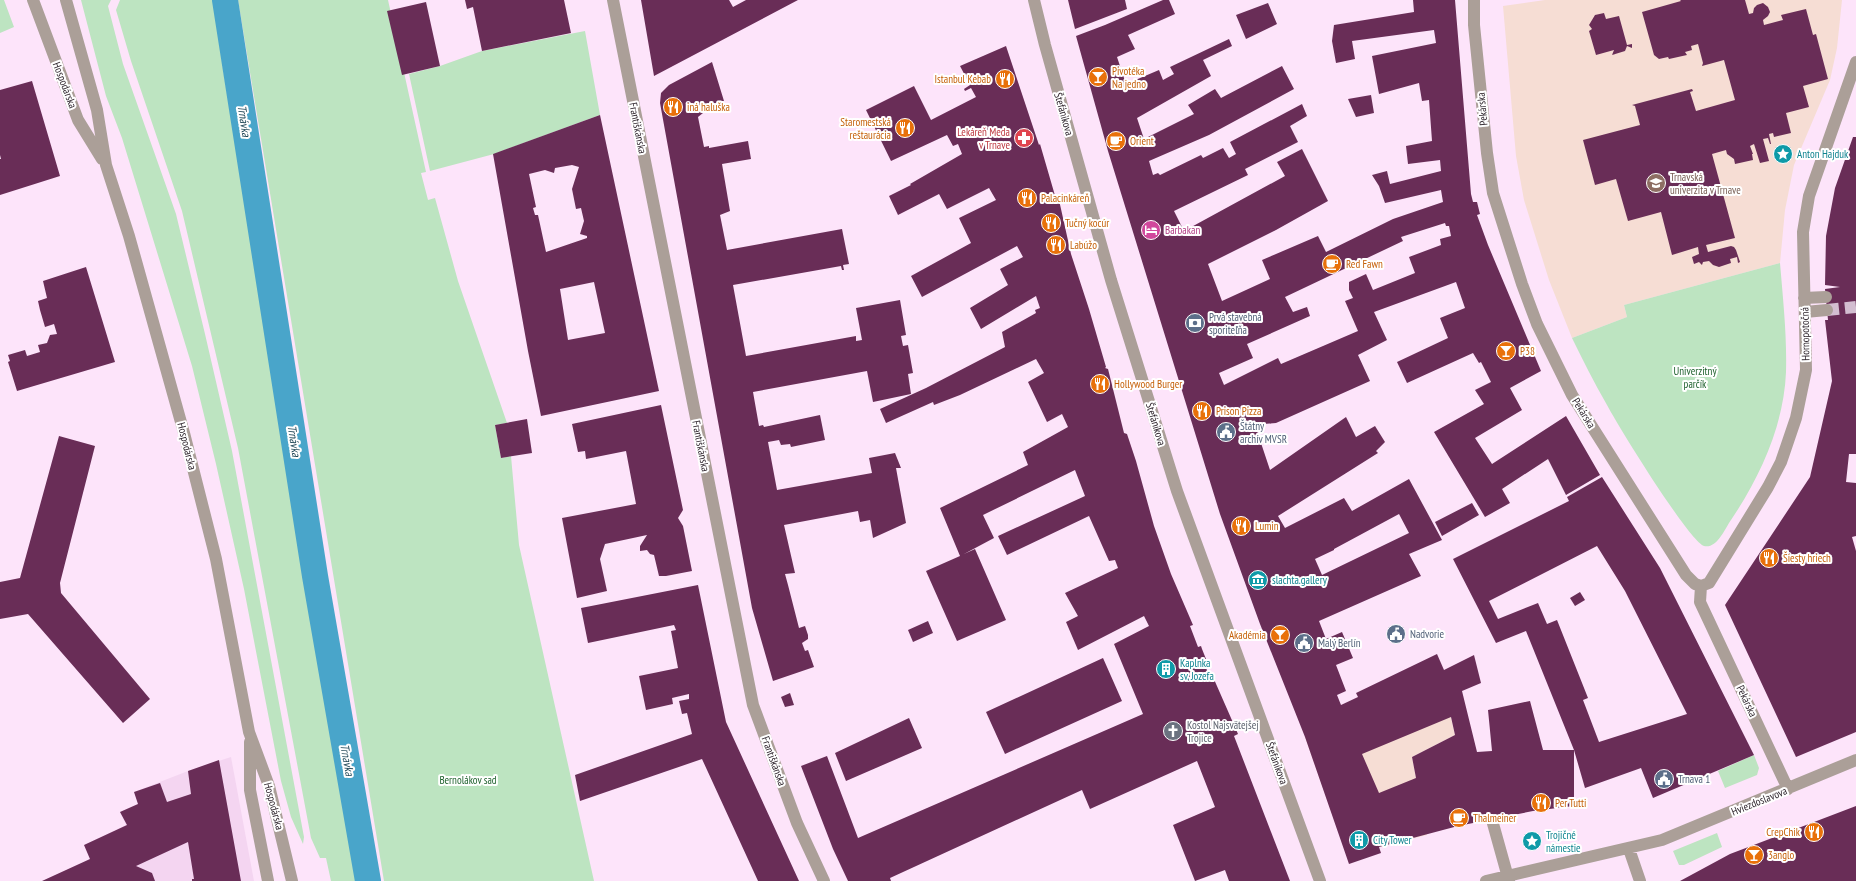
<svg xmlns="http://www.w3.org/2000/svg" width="1856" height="881" viewBox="0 0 1856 881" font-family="'PT Sans Narrow',sans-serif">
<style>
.built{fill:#f4d5f1}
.education{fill:#f6ddd4}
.green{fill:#bde4c1}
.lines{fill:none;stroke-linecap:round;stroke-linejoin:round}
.canal{stroke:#49a5ca;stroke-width:26}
.building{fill:#692d57;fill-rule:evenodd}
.minor-tunnel{stroke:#d3bed1;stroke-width:12;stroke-dasharray:12 6;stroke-linecap:butt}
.minor{stroke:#ab9f98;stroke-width:12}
.labels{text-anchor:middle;stroke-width:4;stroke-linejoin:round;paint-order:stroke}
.food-label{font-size:11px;fill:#c56008;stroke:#fff;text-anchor:start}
.street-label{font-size:11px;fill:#2d242c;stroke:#fff}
.health-label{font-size:11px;fill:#be3a42;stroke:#fff;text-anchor:end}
.culture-label{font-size:11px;fill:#0d838f;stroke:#fff;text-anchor:start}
.education-label{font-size:11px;fill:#785e54;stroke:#fff;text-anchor:start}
.hotel-label{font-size:11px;fill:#b23c85;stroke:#fff;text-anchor:start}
.service-label{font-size:11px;fill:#4e5e75;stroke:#fff;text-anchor:start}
.park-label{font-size:11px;fill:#1c5f2b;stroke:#fff}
.worship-label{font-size:11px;fill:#5b616d;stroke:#fff;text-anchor:start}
.water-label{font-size:12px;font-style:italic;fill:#194151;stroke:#fff}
</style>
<rect width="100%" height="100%" fill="#fde4fa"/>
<path class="built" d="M231,757L254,881H42L90,860L84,845L126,825L120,812L138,804L134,792L188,771Z"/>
<path class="education" d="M1545,0H1842L1837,48L1830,80L1794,165L1785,210L1780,263L1624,305L1627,317L1572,338L1549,280L1524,200L1516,156L1503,6Z
M1440,672L1455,735L1412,757L1427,835L1379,847L1338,831L1305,737Z"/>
<path class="green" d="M0,0H4L14,27L0,33Z
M81,0H111L108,6L123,64L176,214L205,334L232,451L304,837L303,844L291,817L281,781L244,589L216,464L192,366L122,138L106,96Z
M120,0H213L224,75L358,881H331L326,858H320L311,838L238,448L182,211L131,61L116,10Z
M238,0H388L426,172L421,173L428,200L435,198L458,281L507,423L495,425L501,458L511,456L519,545L594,881H384Z
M585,31L600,115L494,154L430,171L409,74L440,66L482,51Z
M1780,263C1783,299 1787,336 1786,372C1784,426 1759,479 1729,523C1724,531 1716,549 1704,546C1689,541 1618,426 1607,405C1594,383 1583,360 1572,338L1627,317L1624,305Z
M1754,755L1759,768L1757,775L1725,788L1718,771Z
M1717,833L1722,847L1684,865H1679L1673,851Z"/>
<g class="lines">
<path class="canal" d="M225,0L315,576L368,881"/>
</g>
<path class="building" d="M465,0H564L571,33L482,51L473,7L467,9Z
M641,0H729L733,7L746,0H798L654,76Z
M1068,0H1125L1127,9L1075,29Z
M1163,0H1169L1175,14L1128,35L1135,49L1117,57L1126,84L1159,70L1163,80L1174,74L1170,67L1229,39L1232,46L1203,60L1211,76L1137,118L1144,139L1194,114L1188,105L1215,89L1221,98L1282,66L1294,89L1209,135L1149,161L1153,175L1158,173L1160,175L1201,155L1203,158L1223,148L1229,158L1236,154L1230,142L1302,104L1307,116L1290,126L1298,142L1245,169L1248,175L1174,211L1184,231L1285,176L1277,162L1302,149L1328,201L1276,230L1208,264L1222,301L1270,279L1262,260L1318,236L1326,252L1393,219L1443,202L1441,190L1385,203L1379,186L1372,175L1387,171L1390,184L1441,171L1440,160L1408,164L1406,146L1432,141L1429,100L1422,101L1419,83L1379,94L1372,56L1436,43L1434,30L1352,41L1355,59L1336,63L1332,41L1334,25L1414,12L1413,0H1455L1471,194L1473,202H1477L1480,214L1477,215L1488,245L1541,371L1510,388L1522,410L1475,438L1492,464L1566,416L1600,475L1566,495L1548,459L1502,489L1510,503L1485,517L1434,432L1484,404L1475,390L1491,382L1481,362L1479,363L1473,353L1407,383L1397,362L1448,338L1440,318L1465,308L1456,282L1374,312L1387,340L1358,355L1370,381L1276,423L1264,424L1256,428L1270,470L1346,417L1356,437L1375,426L1385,442L1376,451L1378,453L1278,516L1285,528L1344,498L1352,511L1409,479L1442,540L1409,554L1421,576L1319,621L1326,639L1342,632L1353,658L1336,665L1346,691L1337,695L1341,705L1358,697L1356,693L1437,654L1444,670L1474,655L1481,683L1462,691L1477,752L1492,751L1488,710L1530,701L1543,750H1574L1526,631L1496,643L1453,559L1569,501L1567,497L1602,477L1660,568L1754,755L1653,798L1641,768L1585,788L1574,750V806L1533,811L1458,826L1379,847L1381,853L1349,864L1305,737L1260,624L1220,514L1108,151L1076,36L1105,25ZM1445,223L1446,226H1449L1451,236L1440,239L1441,245L1409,257L1415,273L1373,290L1366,274L1349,282V290L1353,298L1345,301L1358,331L1281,364L1278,358L1224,385L1219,373L1253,358L1247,344L1310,316L1307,307L1293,312L1285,297L1403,241L1401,237ZM1399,514L1409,533L1322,575L1315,559L1334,550V549ZM1597,546L1625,591L1687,714L1599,742L1583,700L1588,698L1557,620L1547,624L1538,603L1498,619L1489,601ZM1451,717L1455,735L1412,757L1416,778L1379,793L1362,754Z
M1680,0H1745L1749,14L1753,13L1754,8L1757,5L1763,3L1768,7L1770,12L1768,16L1763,20L1764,25L1783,20L1781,15L1806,9L1813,35L1816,34L1828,79L1803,86L1809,107L1786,113L1791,133L1774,137L1773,133L1769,134L1771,144H1770L1768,138L1763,139L1769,161L1760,163L1754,144L1750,146L1753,154H1752L1753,160L1735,164L1734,159L1727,154L1726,150L1712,154L1735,238L1706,245L1708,252L1731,246L1734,247L1736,250L1740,262L1738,263L1737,257L1730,259L1731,263L1719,267L1713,265L1709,261L1703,262L1702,265L1699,262L1694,264L1692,257L1699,254L1698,247L1672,255L1661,212L1628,221L1616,179L1595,185L1583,140L1640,125L1635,106L1632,105L1692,89L1693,91L1690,92L1696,111L1735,100L1724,60L1702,66L1703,63L1698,44L1691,46L1692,50L1685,52L1687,55L1669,59L1668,57L1659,59L1654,55L1642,12L1681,1Z
M426,2L440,66L402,75L387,11Z
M1268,3L1277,24L1246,39L1236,15Z
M1604,13L1606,19L1619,16L1627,45L1632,44V48L1627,46L1625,51L1612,55L1614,50L1596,55L1589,31L1592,29L1589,25L1595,15Z
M1006,46L1039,145L1040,144L1056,199L1059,200L1071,254L1089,309L1106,367L1105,368L1108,369L1124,433L1127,434L1136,461L1154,526L1171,574L1193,625L1190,626L1198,647L1201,646L1202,649L1206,659L1203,660L1210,678L1213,677L1238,734L1234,736L1290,881H1229L1225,870L1195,881L1173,825L1215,807L1197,761L1090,809L1082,790L890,878L891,881H848L833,849L801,766L827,756L858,838L1143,714L1114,644L1149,626L1144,616L1078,650L1066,622L1078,616L1065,593L1118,568L1115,560L1109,561L1089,516L1007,555L998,536L1085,496L1075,470L983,515L994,538L964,554L975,549L1006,620L957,641L926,571L960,556L940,508L1028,465L1023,452L1068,427L1062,414L1047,422L1038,403L1028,382L1044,373L1036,359L960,395L934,405L933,402L886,423L880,409L926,388L1005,347L1002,332L1036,313L1035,310L1040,308L1036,296L981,329L970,308L1008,285L1000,269L1023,257L1017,246L922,297L911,276L971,243L959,218L996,200L989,188L947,209L939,194L898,215L889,196L911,185L910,184L962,154L958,144L953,146L947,135L891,161L866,110L914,86L931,120L976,97L971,88L965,91L964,89L970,85L960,66Z
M712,62L724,101L704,107L703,113L698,117L704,147L709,146V148L748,141L751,159L722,164L730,211L720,215L727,250L842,229L849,264L843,265L844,270H842L841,266L733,285L746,356L856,336V341L862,340L856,308L900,300L906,335L901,336L903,346L908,345L913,373L908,374L911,394L873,402L867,371L753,392L759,426L763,425L764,427L820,415L825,440L791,447L790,444L781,445L779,440L768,442L777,490L872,473L869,458L895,453L901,468H896L906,523L873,538L870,520L860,522L858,511L784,525L795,573L785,574L788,585L799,628L805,626L808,635V639L802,643L805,651L808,650L814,667L773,681L752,608L660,103L661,93L669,85Z
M32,81L60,176L0,195V159H1L0,155V90Z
M1371,95L1374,113L1356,117L1348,99Z
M600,115L659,391L541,416L528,351L493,154ZM572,165L579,167L572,189L576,209L581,208L584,221L580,234L587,236V238L546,252L538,215H535L533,208L536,207L529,174L545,170L554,173L555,168ZM594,282L605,333L568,340L560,289Z
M1853,137H1856V454H1849L1846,482L1856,483V536L1852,537L1856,551V732L1796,757L1725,605L1810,477L1832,381L1825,320H1828L1825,289L1840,287L1825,285L1826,236L1835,188Z
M86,267L115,362L17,391L8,362L10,361L8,355L25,350L27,356L40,352L38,345L47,343L50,335L57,334L54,324L45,327L40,310L38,301L47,298L43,281Z
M661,405L683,510L678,518L683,526L692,571L666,576H659L654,555L650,554L647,550L640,551V546L647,535L605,544L600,559L607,591L577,598L562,518L636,504L626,451L586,459L585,451L578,452L572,424Z
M527,419L532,453L501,458L495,425Z
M59,436L95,446L60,583L61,593L150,699L123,723L28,614L0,619V582L20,578Z
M1472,503L1479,515L1442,536L1435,522Z
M698,585L726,722L799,881H758L702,759L580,801L575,775L692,734L687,713L682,714L679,701L689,699V694L672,698L673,704L646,710L639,676L678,668L671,631L676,630L674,625L588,643L581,608Z
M1580,592L1585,600L1575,606L1570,598Z
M928,621L933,633L913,642L908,630Z
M1103,658L1122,701L1005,754L986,712Z
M790,693L794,705L785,707L781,697Z
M909,718L922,748L846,781L835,753Z
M219,760L241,881H192V879H194L188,842L136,866L152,873L155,881H42L90,859L84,845L127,825L120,812L138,804L134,792L160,783L167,802L191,794L188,771Z
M1856,806V881H1680L1730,854Z"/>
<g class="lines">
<path class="minor-tunnel" d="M1827,310L1856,307"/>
<path class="minor" d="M33,0L78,120L102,159
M66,0L97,110L106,165L129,236L184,433L216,559L249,732L269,786L292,881
M613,0L753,705L797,823L824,881
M1034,0L1045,45L1111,280L1177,491L1320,881
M1474,0V25L1487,153L1493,193L1522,284L1537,324L1572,395L1686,575L1695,584L1701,586
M1804,298L1826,297
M1805,312L1827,310
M1701,586L1709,583L1768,487L1781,462L1796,418L1806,370L1803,232L1809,196L1856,62
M1701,586L1700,602L1788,789
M250,742V790L268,881
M1492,820L1509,881
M1629,849L1640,881
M1486,881L1662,840L1856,760"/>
</g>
<defs>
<g id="bar-disc" transform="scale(1)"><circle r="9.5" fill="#e8710a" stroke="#fff"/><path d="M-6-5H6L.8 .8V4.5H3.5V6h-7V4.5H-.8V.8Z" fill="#fff"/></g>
<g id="restaurant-disc" transform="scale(1)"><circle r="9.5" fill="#e8710a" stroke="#fff"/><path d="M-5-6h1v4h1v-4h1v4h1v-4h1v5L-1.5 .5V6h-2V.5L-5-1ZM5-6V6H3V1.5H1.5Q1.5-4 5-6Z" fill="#fff"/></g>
<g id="pharmacy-disc" transform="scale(1)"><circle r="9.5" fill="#e0444e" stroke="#fff"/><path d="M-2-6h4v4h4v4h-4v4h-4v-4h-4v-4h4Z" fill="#fff"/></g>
<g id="cafe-disc" transform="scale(1)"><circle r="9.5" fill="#e8710a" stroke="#fff"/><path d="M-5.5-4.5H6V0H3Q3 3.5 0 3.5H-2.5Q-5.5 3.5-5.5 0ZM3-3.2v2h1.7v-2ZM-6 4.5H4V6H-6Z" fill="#fff"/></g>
<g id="sight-disc" transform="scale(1)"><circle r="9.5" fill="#0f9aa8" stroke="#fff"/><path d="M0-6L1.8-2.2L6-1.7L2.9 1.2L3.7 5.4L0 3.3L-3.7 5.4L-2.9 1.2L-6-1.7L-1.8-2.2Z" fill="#fff"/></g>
<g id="university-disc" transform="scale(1)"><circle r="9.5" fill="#8d6e63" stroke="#fff"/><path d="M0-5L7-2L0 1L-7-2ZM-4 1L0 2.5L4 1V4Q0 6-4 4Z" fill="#fff"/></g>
<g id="hotel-disc" transform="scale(1)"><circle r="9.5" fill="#d1479c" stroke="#fff"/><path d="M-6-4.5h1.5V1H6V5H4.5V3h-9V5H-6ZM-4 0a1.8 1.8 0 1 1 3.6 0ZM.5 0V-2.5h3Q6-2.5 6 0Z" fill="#fff"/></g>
<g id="bank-disc" transform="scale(1)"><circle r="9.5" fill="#5c6f8a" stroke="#fff"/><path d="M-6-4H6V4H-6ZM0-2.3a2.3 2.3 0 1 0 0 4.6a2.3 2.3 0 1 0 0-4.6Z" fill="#fff"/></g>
<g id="civic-disc" transform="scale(1)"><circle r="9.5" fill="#5c6f8a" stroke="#fff"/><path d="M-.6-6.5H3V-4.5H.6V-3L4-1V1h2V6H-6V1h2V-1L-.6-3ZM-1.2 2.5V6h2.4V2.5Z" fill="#fff"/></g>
<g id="museum-disc" transform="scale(1)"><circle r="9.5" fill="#0f9aa8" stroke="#fff"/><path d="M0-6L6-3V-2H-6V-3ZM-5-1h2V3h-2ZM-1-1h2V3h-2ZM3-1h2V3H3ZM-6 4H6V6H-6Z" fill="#fff"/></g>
<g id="building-disc" transform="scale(1)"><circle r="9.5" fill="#0f9aa8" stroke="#fff"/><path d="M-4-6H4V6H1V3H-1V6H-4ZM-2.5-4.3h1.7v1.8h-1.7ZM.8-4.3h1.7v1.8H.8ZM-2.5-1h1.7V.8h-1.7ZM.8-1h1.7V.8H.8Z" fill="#fff"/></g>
<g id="church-disc" transform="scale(1)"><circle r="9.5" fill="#6b7280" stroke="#fff"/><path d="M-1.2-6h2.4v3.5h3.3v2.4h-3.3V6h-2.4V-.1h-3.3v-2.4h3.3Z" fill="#fff"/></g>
</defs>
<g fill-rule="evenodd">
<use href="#bar-disc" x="1098" y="77"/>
<use href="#restaurant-disc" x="1005" y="79"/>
<use href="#restaurant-disc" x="673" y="107"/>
<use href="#restaurant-disc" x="905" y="128"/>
<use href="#pharmacy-disc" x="1024" y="138"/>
<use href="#cafe-disc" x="1116" y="141"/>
<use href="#sight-disc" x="1783" y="154"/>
<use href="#university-disc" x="1656" y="183"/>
<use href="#restaurant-disc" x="1027" y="198"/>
<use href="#restaurant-disc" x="1051" y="223"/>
<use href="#hotel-disc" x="1151" y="230"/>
<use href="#restaurant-disc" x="1056" y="245"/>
<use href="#cafe-disc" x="1332" y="264"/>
<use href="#bank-disc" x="1195" y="323"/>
<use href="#bar-disc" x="1506" y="351"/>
<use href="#restaurant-disc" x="1100" y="384"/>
<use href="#restaurant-disc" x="1202" y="411"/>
<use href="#civic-disc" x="1226" y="432"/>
<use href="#restaurant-disc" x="1241" y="526"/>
<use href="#restaurant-disc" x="1769" y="558"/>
<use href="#museum-disc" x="1258" y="580"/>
<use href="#civic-disc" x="1396" y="634"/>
<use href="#bar-disc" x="1280" y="635"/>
<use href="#civic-disc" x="1304" y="643"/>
<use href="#building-disc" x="1166" y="669"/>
<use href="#church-disc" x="1173" y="731"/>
<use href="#civic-disc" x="1664" y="779"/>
<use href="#restaurant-disc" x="1541" y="803"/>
<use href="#cafe-disc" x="1459" y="818"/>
<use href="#restaurant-disc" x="1814" y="832"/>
<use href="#building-disc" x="1359" y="840"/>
<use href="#sight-disc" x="1532" y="841"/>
<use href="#bar-disc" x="1754" y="855"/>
</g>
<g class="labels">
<g class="food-label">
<text x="1112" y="75">Pivotéka<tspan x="1112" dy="13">Na jedno</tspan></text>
<text x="991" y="83" text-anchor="end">Istanbul Kebab</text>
<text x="687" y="111">iná haluška</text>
<text x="891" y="126" text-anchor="end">Staromestská<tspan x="891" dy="13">reštaurácia</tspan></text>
<text x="1130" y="145">Orient</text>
<text x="1041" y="202">Palacinkáreň</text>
<text x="1065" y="227">Tučný kocúr</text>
<text x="1070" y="249">Labúžo</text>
<text x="1346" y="268">Red Fawn</text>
<text x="1520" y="355">P38</text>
<text x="1114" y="388">Hollywood Burger</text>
<text x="1216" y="415">Prison Pizza</text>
<text x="1255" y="530">Lumin</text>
<text x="1783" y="562">Šiesty hriech</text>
<text x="1266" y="639" text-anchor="end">Akadémia</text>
<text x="1555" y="807">Per Tutti</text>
<text x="1473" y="822">Thalmeiner</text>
<text x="1800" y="836" text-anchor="end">CrepChik</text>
<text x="1768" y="859">3anglo</text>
</g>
<g class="street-label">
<text transform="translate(65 85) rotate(69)" y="4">Hospodárska</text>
<text transform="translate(1482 109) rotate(-95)" y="4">Pekárska</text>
<text transform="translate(1064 114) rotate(74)" y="4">Štefánikova</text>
<text transform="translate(638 128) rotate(79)" y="4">Františkánska</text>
<text transform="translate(1805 334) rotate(-91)" y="4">Hornopotočná</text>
<text transform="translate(1584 413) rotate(58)" y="4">Pekárska</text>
<text transform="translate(1156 424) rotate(73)" y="4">Štefánikova</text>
<text transform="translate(187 446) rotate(76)" y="4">Hospodárska</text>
<text transform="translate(701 446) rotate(79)" y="4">Františkánska</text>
<text transform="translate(1747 701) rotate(65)" y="4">Pekárska</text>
<text transform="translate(774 761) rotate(70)" y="4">Františkánska</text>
<text transform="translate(1277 763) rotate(70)" y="4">Štefánikova</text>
<text transform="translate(1759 801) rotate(-22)" y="4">Hviezdoslavova</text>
<text transform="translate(274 806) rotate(75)" y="4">Hospodárska</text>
</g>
<g class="health-label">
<text x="1010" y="136">Lekáreň Meda<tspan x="1010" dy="13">v Trnave</tspan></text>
</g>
<g class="culture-label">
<text x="1797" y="158">Anton Hajduk</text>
<text x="1272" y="584">slachta.gallery</text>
<text x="1180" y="667">Kaplnka<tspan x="1180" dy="13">sv. Jozefa</tspan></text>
<text x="1546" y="839">Trojičné<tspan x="1546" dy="13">námestie</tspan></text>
<text x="1373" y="844">City Tower</text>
</g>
<g class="education-label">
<text x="1670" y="181">Trnavská<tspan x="1670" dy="13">univerzita v Trnave</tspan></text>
</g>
<g class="hotel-label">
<text x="1165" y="234">Barbakan</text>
</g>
<g class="service-label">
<text x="1209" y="321">Prvá stavebná<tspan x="1209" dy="13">sporiteľňa</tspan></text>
<text x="1240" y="430">Štátny<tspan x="1240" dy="13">archív MVSR</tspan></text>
<text x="1410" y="638">Nadvorie</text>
<text x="1318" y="647">Malý Berlín</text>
<text x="1678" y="783">Trnava 1</text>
</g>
<g class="park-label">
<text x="1695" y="375">Univerzitný<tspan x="1695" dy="13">parčík</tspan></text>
<text x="468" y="784">Bernolákov sad</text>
</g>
<g class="worship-label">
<text x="1187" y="729">Kostol Najsvätejšej<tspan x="1187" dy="13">Trojice</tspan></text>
</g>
<g class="water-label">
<text transform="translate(244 121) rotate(81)" y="4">Trnávka</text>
<text transform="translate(294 441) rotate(81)" y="4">Trnávka</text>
<text transform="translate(347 760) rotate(80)" y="4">Trnávka</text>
</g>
</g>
</svg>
